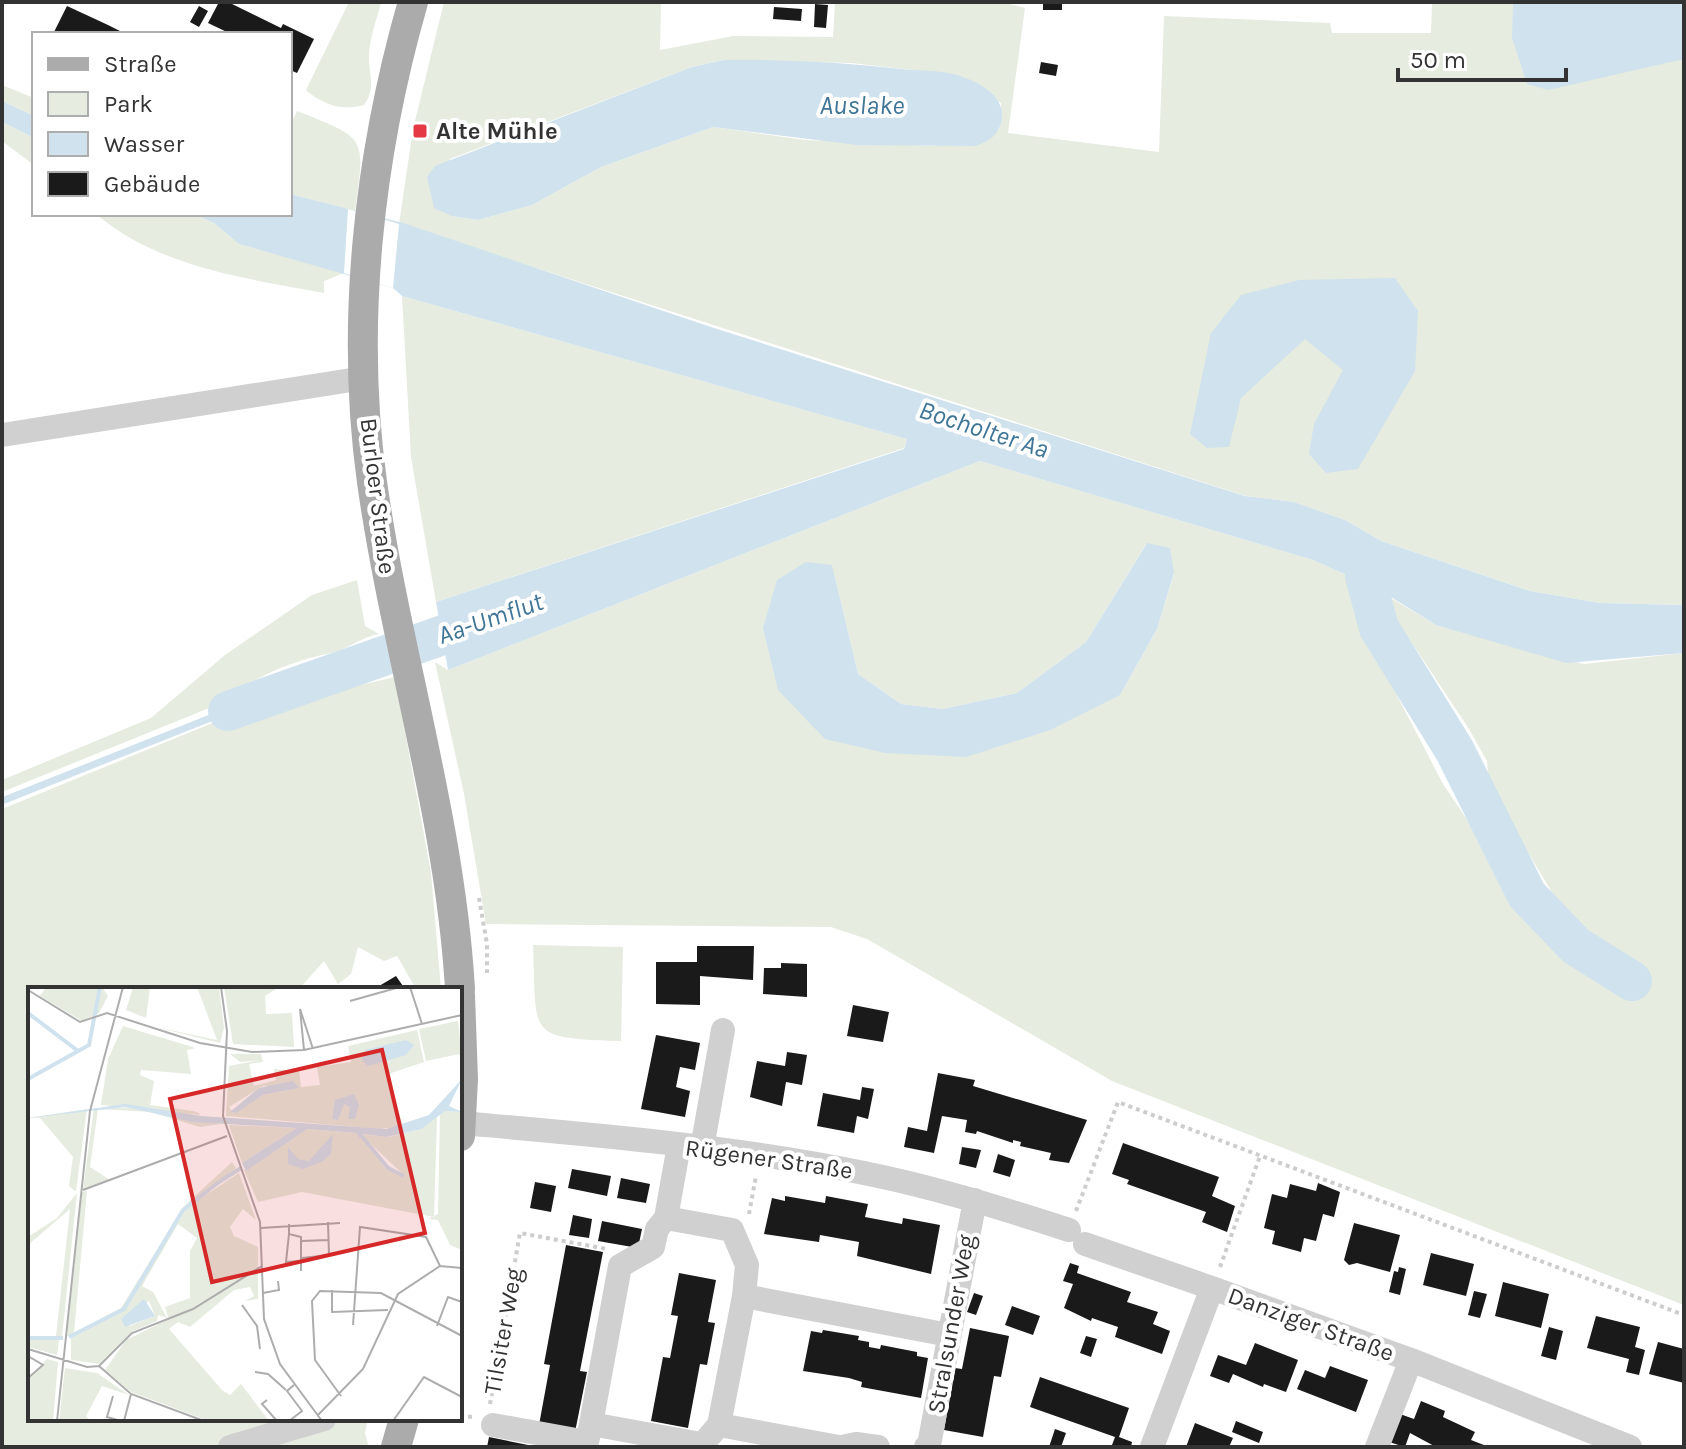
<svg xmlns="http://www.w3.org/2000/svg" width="1686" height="1449" viewBox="0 0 1686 1449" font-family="Karla,sans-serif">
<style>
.green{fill:#e6ecdf;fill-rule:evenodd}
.water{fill:#cfe2ee}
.pier{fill:#fff}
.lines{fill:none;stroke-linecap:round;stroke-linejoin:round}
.stream{stroke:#cfe2ee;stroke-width:7}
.river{stroke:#cfe2ee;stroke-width:40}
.building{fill:#1a1a1a}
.path{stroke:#cdcdcd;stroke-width:4;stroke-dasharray:4 4;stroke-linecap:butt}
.minor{stroke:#d0d0d0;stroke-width:24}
.major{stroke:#ababab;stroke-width:30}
.poi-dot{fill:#e63946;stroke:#fff;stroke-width:3}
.labels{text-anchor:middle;stroke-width:8;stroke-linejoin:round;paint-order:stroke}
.poi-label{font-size:24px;font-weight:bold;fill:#333;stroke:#fff;text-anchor:start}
.street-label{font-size:24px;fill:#333;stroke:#fff}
.water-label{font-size:26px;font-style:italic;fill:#3f7597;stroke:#fff}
.inset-river{fill:none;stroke:#cfe2ee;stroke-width:4}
.inset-road{fill:none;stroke:#adadad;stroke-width:2}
.view{fill:#d62828;fill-opacity:0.15;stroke:#d62828;stroke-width:4}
.inset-edge{fill:none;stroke:#333;stroke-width:4}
</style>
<rect width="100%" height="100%" fill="#fff"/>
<path class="green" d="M349,2H381C377,19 370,37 369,54C368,74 377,87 364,105C342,111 323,105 306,90Z
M444,2H661L660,50L733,36L833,37L835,2H1002L1025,8L1008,133L1159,152L1164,16L1330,23L1332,33H1431L1432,2H1684V605L1600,603L1530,591L1381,541L1345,520L1294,502L1246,496L399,224L413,129ZM724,60L851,63L957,75L1001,103L999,130L933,146L805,140L713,127L601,167L532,205L478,220L452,216L450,159L692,67Z
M2,85L34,98V116L2,101Z
M297,111C368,139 365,136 355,211L290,194V126Z
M2,122L34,138V165L2,141Z
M96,214H194L214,223L239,244L344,273L324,281V293C245,278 160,268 96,214Z
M402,296L907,439L904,448L436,602L411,457Z
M980,461L1313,560L1356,579L1363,630L1443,784L1484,845L1510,899L1549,942L1580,968L1610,987L1645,986L1630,966L1613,961L1580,930L1553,894L1489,788L1487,761L1469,729L1376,589L1436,625L1584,664L1684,653V1305L1112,1081L867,939L831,927L486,924L464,794L435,662L448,670ZM1146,544L1174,574L1157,629L1120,695L825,739L832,566L858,674L901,704L943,709L1017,693L1086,642Z
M357,580L365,626L379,634C361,637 344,651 332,653C293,660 255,676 224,702L2,792V780L151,718L225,655L312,595Z
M395,677L431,873L441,989H416L397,956L384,961L358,947L351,974L338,984L324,961L299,989H30V1419H368L365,1433L369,1447H2V809L232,715L268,716L334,691Z
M533,945L623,947L621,1041C525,1038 537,1037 533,945Z"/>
<path class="water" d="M1513,2H1684V59L1548,90L1527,84L1512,38Z
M724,60C784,59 843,62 902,69C920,71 941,70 957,75C980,82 1008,97 1001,123C997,137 987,142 975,146L857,145L713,127L601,167L532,205L478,220L452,216L434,208L427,177L435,166L692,67Z
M2,101L34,116V138L2,122Z
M290,194L403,223L714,328L1245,496L1294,502L1345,520L1381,541L1530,591L1600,603L1684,605V653L1566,663L1436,625L1378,589L1400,624L1363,630L1356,579L1313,560L980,461L448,670L436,602L904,449L907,439L402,296L393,288L239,244L214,223L194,214H290Z
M1395,278L1418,311L1415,371L1358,469L1326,473L1309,454L1314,424L1343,370L1305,339L1241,398L1229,447L1207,448L1190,434L1211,333L1241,295L1299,280Z
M1147,543L1170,548L1174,573L1157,629L1120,695L1050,730L966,757L885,753L825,739L778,690L763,628L777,580L806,562L832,565L858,674L901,704L943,709L1017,693L1086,642Z"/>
<path class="pier" d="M348,209L399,224L393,288L344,273Z"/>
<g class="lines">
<path class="stream" d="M2,801L228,711"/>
<path class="river" d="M1365,576L1379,628L1455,751L1527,895L1576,946L1632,981
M228,711L491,618"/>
</g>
<path class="building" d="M219,2H228L281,28L283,24L314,39L297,73L290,70V34H231L208,23Z
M1043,2H1062V10H1043Z
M815,4L828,5L826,28L814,27Z
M67,6L108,25L126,34H53Z
M199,6L208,11L199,27L190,22Z
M774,7L802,9L801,21L773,19Z
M1041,62L1058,65L1056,76L1039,73Z
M697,946H754L753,980L700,976V1005L656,1004V962H697Z
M781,963L807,964V997L763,994L764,968H781Z
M396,976L405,989H374Z
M853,1005L889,1012L883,1042L847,1036Z
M656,1035L700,1043L695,1070L680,1067L676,1087L690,1091L685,1117L641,1109Z
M787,1052L807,1055L802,1085L786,1082L782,1106L750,1097L757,1061L785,1066Z
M938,1073L975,1080L973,1086L1087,1120L1069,1163L1049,1160L1051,1153L1020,1146L1021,1142L1013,1140V1143L977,1131L976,1134L965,1132L967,1120L942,1116L934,1153L904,1147L908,1127L927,1131Z
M862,1087L874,1089L868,1119L857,1116L854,1133L817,1126L823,1093L860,1100Z
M1123,1143L1219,1177L1212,1196L1235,1206L1227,1232L1202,1222L1206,1212L1127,1184L1129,1180L1112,1174Z
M962,1147L981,1150L976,1168L959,1164Z
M998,1154L1015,1160L1010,1177L993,1172Z
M572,1169L611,1176L607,1196L568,1188Z
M621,1178L650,1184L646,1203L617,1198Z
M535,1182L556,1186L551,1212L530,1208Z
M1318,1183L1340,1192L1334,1217L1323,1214L1316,1241L1304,1238L1301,1252L1272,1244L1275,1231L1264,1228L1272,1194L1287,1198L1290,1184L1316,1191Z
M785,1196L825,1203L826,1196L868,1204L865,1217L902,1224L903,1218L940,1225L931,1274L857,1256L859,1242L820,1235L819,1242L764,1234L772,1198L785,1201Z
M573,1215L592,1219L589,1238L569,1235Z
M602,1221L642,1229L638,1248L598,1241Z
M1354,1223L1400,1235L1390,1272L1357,1263L1349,1265L1344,1260Z
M566,1245L603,1252L580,1371L587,1372L575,1432L539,1425L550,1365L544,1364Z
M1431,1253L1474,1264L1466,1296L1423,1285Z
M1070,1263L1079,1266L1077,1273L1131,1292L1127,1302L1158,1312L1153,1324L1170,1331L1162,1354L1115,1337L1118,1327L1092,1318L1091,1321L1064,1308L1073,1284L1063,1281Z
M1399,1267L1406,1269L1400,1295L1389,1292L1394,1271L1398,1272Z
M679,1273L716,1280L708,1322L715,1323L707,1365L700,1364L688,1428L651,1421L663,1357L670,1358L678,1316L671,1315Z
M1503,1282L1549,1294L1541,1328L1495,1316Z
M1474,1291L1487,1294L1480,1318L1468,1315Z
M974,1293L983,1296L976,1315L967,1312Z
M1012,1306L1040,1316L1033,1335L1005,1325Z
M1596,1316L1640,1327L1635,1347L1645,1350L1639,1375L1626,1372L1629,1359L1587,1348Z
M1549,1327L1563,1331L1556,1360L1541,1356Z
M970,1328L1009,1336L1001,1377L994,1376L983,1437L944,1430L955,1368L962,1369Z
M823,1330L859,1336L858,1340L869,1342V1347L880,1349L881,1345L917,1352V1356L928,1358L921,1398L861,1387L862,1382L849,1378L803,1371L811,1331L822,1333Z
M1086,1336L1097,1339L1091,1357L1080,1353Z
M1658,1342L1684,1349V1383L1649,1374Z
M1255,1343L1298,1360L1286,1392L1264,1384L1263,1387L1233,1374L1229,1383L1210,1376L1218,1355L1246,1365Z
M1330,1366L1368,1380L1356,1412L1297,1389L1305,1370L1325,1378Z
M1040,1377L1129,1408L1119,1437L1132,1442L1131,1447L1112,1445L1115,1437L1030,1407Z
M1421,1401L1445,1411L1443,1417L1475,1432L1471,1440L1489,1447H1436L1410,1433L1405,1447L1389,1442L1400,1414L1414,1419Z
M1236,1421L1263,1432L1259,1443L1232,1432Z
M1195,1423L1233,1438L1229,1447H1186Z
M1055,1429L1066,1433L1061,1447H1049Z
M489,1437L533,1446V1447H487Z"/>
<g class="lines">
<path class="path" d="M479,898L487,944V973
M1076,1211L1118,1102L1684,1315
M749,1214L756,1176
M1220,1267L1260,1156
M490,1404L520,1233L607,1249
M460,1416L473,1417"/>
<path class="minor" d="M2,435L364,378
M462,1123C596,1135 732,1146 864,1173C934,1187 1001,1208 1069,1230
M679,1145L666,1218L732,1230L747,1265L744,1296L719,1425L700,1447
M702,1148L723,1030
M666,1218L657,1229L653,1247L620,1266L591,1424L701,1444
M1085,1244L1212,1288
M744,1296L949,1335
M493,1425L587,1442L591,1424
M719,1425L839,1447
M230,1447L324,1419
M842,1447L856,1444L878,1447
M926,1447L929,1445L975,1200
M1152,1447L1212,1288L1411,1360L1630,1447
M1377,1447L1411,1360"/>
<path class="major" d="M413,2C369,155 350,324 372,482C396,652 450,817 460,989
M460,995L463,1079L460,1136
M396,1447L404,1419"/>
</g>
<rect class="poi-dot" x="412" y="123" width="16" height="16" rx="4"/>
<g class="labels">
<g class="poi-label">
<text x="436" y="139">Alte Mühle</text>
</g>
<g class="street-label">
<text transform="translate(378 496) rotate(83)" y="8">Burloer Straße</text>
<text transform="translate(769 1159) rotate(8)" y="8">Rügener Straße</text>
<text transform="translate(951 1324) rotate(-80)" y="8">Stralsunder Weg</text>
<text transform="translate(1311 1324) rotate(20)" y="8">Danziger Straße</text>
<text transform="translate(503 1331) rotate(-80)" y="8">Tilsiter Weg</text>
</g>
<g class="water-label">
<text x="862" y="114">Auslake</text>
<text transform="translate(984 429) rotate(18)" y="9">Bocholter Aa</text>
<text transform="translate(490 618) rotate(-19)" y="9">Aa-Umflut</text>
</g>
</g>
<g transform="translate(28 987)">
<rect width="434" height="434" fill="#fff"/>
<path d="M18,0H74L80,9L71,26L54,34L12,9ZM105,0H122L118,31L98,23ZM169,0H191L196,41L192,56L123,39L189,53ZM196,0H251L237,9L238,27L264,26L266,60L205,57ZM430,34L434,73L431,67L398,74L391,42ZM95,39L168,61L159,63L163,87L113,83L112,88L126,94L122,118L165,124L171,126L172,128L73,118L80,72ZM389,43L396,75L360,87L375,139L352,142L198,129L201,79L232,73L212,75L202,67H233L235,75L221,77L226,99L248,93L246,82L271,84L273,100L292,98L289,80L323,75L320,59ZM235,99L271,101L235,108L205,126L201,120ZM66,121H107L193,137L172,140L123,125L70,122L62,180L82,193L55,202ZM59,122L48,204H47L41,199L45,170L12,131H0ZM417,124L434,125V263L422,258L410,233L400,232L410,227L412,127ZM409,130L406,230L274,205L230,215L216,183L279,142L330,146L358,182L377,189L332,147L361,150L389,143ZM201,138L269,141L214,176ZM204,175L208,181L156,220L101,314L94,322L59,343L39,349L54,205L59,204L46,346L93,321L156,219ZM211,186L228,233L215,222L202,240L206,249L230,260V312L217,314L226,309L222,300L206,303L162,340L150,335L141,342L194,403L202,408L213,397L241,434H181L103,405L77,383L98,353L141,332L137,320L162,311V264L169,251L150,237L114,299L125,305L139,331L130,328L129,334L105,344L71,377L43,373V351L96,323L158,221ZM121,314L127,329L102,339L93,332ZM49,206L34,350L14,352L0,350L28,349L42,222L0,258V250L29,231ZM0,352L31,353L29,368L0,360ZM19,372L30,375L25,434H0V392ZM37,381L69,386L101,408L74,399L58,429L63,434H31Z" fill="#e6ecdf" fill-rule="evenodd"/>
<path d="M378,53L386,58L378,68L340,79L334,73L337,63ZM434,92L421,119L434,125L417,124L393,142L359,150L334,147L332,152L329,146L279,142L218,184L214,176L269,141L164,135L98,120L0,131L97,117L173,129L358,142L401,128ZM265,94L271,101L235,108L208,126L202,125L231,101ZM326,107L331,118L327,132H320L322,120L316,117L310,133L304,132L307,113ZM305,147L303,167L295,174L275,182L260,177V160L270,172L281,174ZM116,312L127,329L97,340L93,332Z" fill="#cfe2ee"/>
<path class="inset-river" d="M0,26L50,64M0,92L61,58L72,0M331,146L360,181L376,189M191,195L213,181M41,350L96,322L155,223L191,195M0,351H35"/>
<path class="inset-road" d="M193,0L199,44L195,129L232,235L236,332L252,377L294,434M382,0L394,37M0,3L52,35L79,26L172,56L224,65L276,63L434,28M322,14L372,0M276,63L272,22L285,62M55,203L199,149M261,237V247L273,250V284M233,241L312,236M261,247L258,275L272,274M273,254L300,253M274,271L301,268L300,235M304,303V325L360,323M235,306L251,303L250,294M214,318L229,339L232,362M325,338L332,240L398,250L412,279M409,339L420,310L434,315M0,362L59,380L71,379L104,346L165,322L234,279M0,369L15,378L0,391M71,379L103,407L176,434M227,385L240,387L258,403M85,409L79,430L93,434M313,409L287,373L284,314L292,304L353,306L434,349M239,413L234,417L249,434M290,428L335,382L370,307L412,279L434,281M29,434L62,124L95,0M96,434L103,407M261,434L274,424L259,404L266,398M365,434L396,390L434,410"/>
<path class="view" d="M354,63L397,246L184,295L142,112Z"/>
<rect width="434" height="434" class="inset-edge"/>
</g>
<rect width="1686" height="1449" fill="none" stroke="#333333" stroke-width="8"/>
<rect x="32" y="32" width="260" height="184" fill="#ffffff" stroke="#adadad" stroke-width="2"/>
<rect x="48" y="58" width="40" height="12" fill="#ababab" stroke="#adadad" stroke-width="2"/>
<text x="104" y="72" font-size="24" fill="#333333">Straße</text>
<rect x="48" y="92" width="40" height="24" fill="#e6ecdf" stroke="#adadad" stroke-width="2"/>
<text x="104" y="112" font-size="24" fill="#333333">Park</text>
<rect x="48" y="132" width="40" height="24" fill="#cfe2ee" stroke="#adadad" stroke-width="2"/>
<text x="104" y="152" font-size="24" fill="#333333">Wasser</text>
<rect x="48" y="172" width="40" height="24" fill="#1a1a1a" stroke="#adadad" stroke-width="2"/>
<text x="104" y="192" font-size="24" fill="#333333">Gebäude</text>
<path d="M1398 68v12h168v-12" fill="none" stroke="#333333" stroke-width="4"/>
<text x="1410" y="68" font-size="24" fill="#333333" stroke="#ffffff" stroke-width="6" paint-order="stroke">50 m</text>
</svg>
